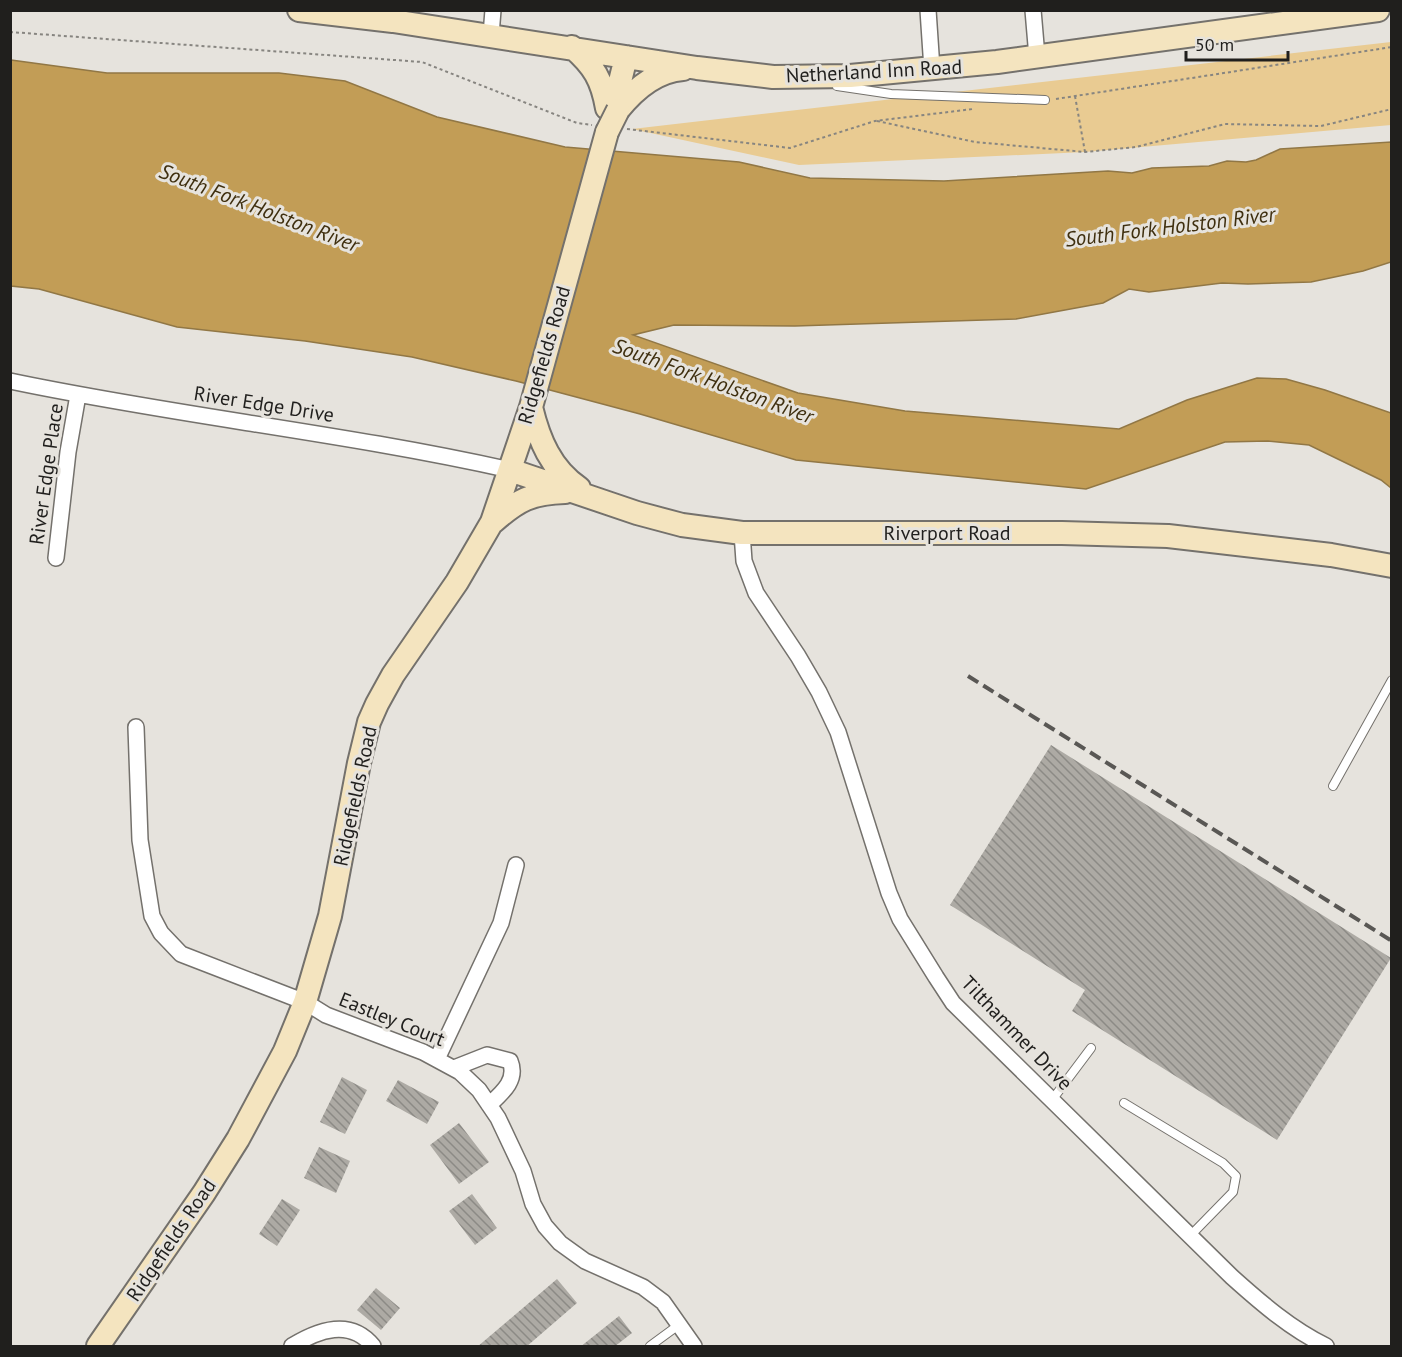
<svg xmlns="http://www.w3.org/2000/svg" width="1402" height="1357" viewBox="0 0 1402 1357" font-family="'PT Sans',sans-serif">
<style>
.green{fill:#e9cb92}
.water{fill:#c29d56;stroke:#917745;stroke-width:1.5}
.building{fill:url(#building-back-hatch)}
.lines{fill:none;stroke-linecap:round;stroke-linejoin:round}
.lane-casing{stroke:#74716c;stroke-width:10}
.street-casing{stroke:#74716c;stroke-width:18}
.secondary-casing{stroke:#74716c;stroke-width:26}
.path{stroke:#878580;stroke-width:2;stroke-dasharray:3 3;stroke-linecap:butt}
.lane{stroke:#fff;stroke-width:8}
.street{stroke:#fff;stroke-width:15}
.secondary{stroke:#f4e4bf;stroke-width:22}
.rail{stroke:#595754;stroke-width:4;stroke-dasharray:12 6;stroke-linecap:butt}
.secondary-bridge-casing{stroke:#74716c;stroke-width:26;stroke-linecap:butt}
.secondary-bridge{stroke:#f4e4bf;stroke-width:22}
.labels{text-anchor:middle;stroke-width:6;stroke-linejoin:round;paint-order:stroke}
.street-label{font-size:20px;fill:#201f1d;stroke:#e6e3dd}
.water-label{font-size:21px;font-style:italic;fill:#3f2f0f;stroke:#e6e3dd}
</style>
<defs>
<pattern id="building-back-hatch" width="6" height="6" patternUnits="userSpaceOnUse" patternTransform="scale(1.5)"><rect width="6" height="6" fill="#adaaa4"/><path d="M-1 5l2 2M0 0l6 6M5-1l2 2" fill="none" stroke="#8c8a85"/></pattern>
</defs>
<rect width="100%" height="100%" fill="#e6e3dd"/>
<path class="green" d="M1391,42V125L1085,152L799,165L632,129Z"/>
<path class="water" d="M11,60L107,73H279L345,81L437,117L565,147L739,162L810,178L944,181L1108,171L1132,173L1152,168L1209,166L1227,161L1246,162L1256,160L1280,149L1391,142V262L1363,271L1311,282L1248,284L1222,283L1149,292L1129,289L1103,303L1016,319L795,326L674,325L633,335L798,393L905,411L1119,429L1187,400L1257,378L1286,379L1325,390L1391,413V488L1381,480L1309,445L1268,441L1225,442L1086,489L796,460L640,414L516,381L412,357L305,341L177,327L39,289L11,286Z"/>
<path class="building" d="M1051,745L1391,958L1277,1140L1072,1011L1085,990L950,905Z
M342,1077L367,1090L345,1134L320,1122Z
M398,1080L439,1102L427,1124L386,1101Z
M459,1123L489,1162L459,1184L430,1145Z
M319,1147L350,1161L336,1193L304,1178Z
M472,1194L497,1228L475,1245L449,1211Z
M282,1199L300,1210L277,1246L259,1234Z
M557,1279L577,1303L526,1347H477Z
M376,1288L400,1308L381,1330L357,1310Z
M619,1316L632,1333L614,1347H580Z"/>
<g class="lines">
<g class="lane-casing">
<path id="lane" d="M837,86L891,94L1045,100
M1333,786L1392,680
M1052,1100L1091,1048
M1124,1103L1223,1163L1236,1176L1233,1192L1190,1236
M650,1346L680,1324"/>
</g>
<g class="street-casing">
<path id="street" d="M928,10L932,69
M1033,10L1037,57
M491,35L493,10
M10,381C176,416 345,433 510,470
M742,533L744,561L756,593L798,656L819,692L838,732L889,893L900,919L936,977L953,1003L1232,1277C1261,1303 1291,1329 1326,1346
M56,558L68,452L78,395
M136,727L140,840L152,916L161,933L181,954L305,1002L326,1015L423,1052L460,1072L479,1090L498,1118L523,1171L533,1204L545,1226L560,1243L585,1261L643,1287L663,1302L694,1346
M437,1059L501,923L516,865
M454,1068L487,1055L510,1061C518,1080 502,1093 489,1105
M292,1346C318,1330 350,1318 373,1346"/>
</g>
<g class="secondary-casing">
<path id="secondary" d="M299,10L393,21L697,68L773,77L850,76L997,62L1378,10
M572,47C594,66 602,80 607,108
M613,110L626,57
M618,110C634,90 655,71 683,69
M531,407C539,440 551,469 579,488
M510,470L637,513L682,525L742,533H1062L1168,536L1331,555L1392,566
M493,522C518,500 531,493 565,492
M98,1346L204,1193L238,1139L285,1051L305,1002L330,916L359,763L369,722L377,704L393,675L457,582L492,522L531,407L607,132"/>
</g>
<path class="path" d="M10,32L422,62L577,123L592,125
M1075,96L1085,152
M1056,99L1392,47
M877,121L975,142L1085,152L1136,147L1225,124L1321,126L1392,109
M627,129L790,148L875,121L973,109"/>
<use href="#lane" class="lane"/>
<use href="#street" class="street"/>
<use href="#secondary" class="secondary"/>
<path class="rail" d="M968,676L1392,941"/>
<g class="secondary-bridge-casing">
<path id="secondary-bridge" d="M607,132L618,110"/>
</g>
<use href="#secondary-bridge" class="secondary-bridge"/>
</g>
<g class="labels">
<g class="street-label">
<text transform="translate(874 71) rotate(-3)" y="7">Netherland Inn Road</text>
<text transform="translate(544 355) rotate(-74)" y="7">Ridgefields Road</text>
<text transform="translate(264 404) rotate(9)" y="7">River Edge Drive</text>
<text transform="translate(46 474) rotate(-82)" y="7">River Edge Place</text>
<text x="947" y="540">Riverport Road</text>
<text transform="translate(355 796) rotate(-78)" y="7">Ridgefields Road</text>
<text transform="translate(392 1019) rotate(22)" y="7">Eastley Court</text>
<text transform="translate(1017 1033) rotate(46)" y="7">Tilthammer Drive</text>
<text transform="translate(171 1240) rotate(-56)" y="7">Ridgefields Road</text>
</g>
<g class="water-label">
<text transform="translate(259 208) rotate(21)" y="7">South Fork Holston River</text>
<text transform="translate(1170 227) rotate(-7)" y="7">South Fork Holston River</text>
<text transform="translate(713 381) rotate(20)" y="7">South Fork Holston River</text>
</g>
</g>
<rect width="1402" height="1357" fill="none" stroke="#201f1d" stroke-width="24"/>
<path d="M1186 51v9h102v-9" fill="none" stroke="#201f1d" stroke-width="3"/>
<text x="1195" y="51" font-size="18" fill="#201f1d" stroke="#e6e3dd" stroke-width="4.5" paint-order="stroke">50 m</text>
</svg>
